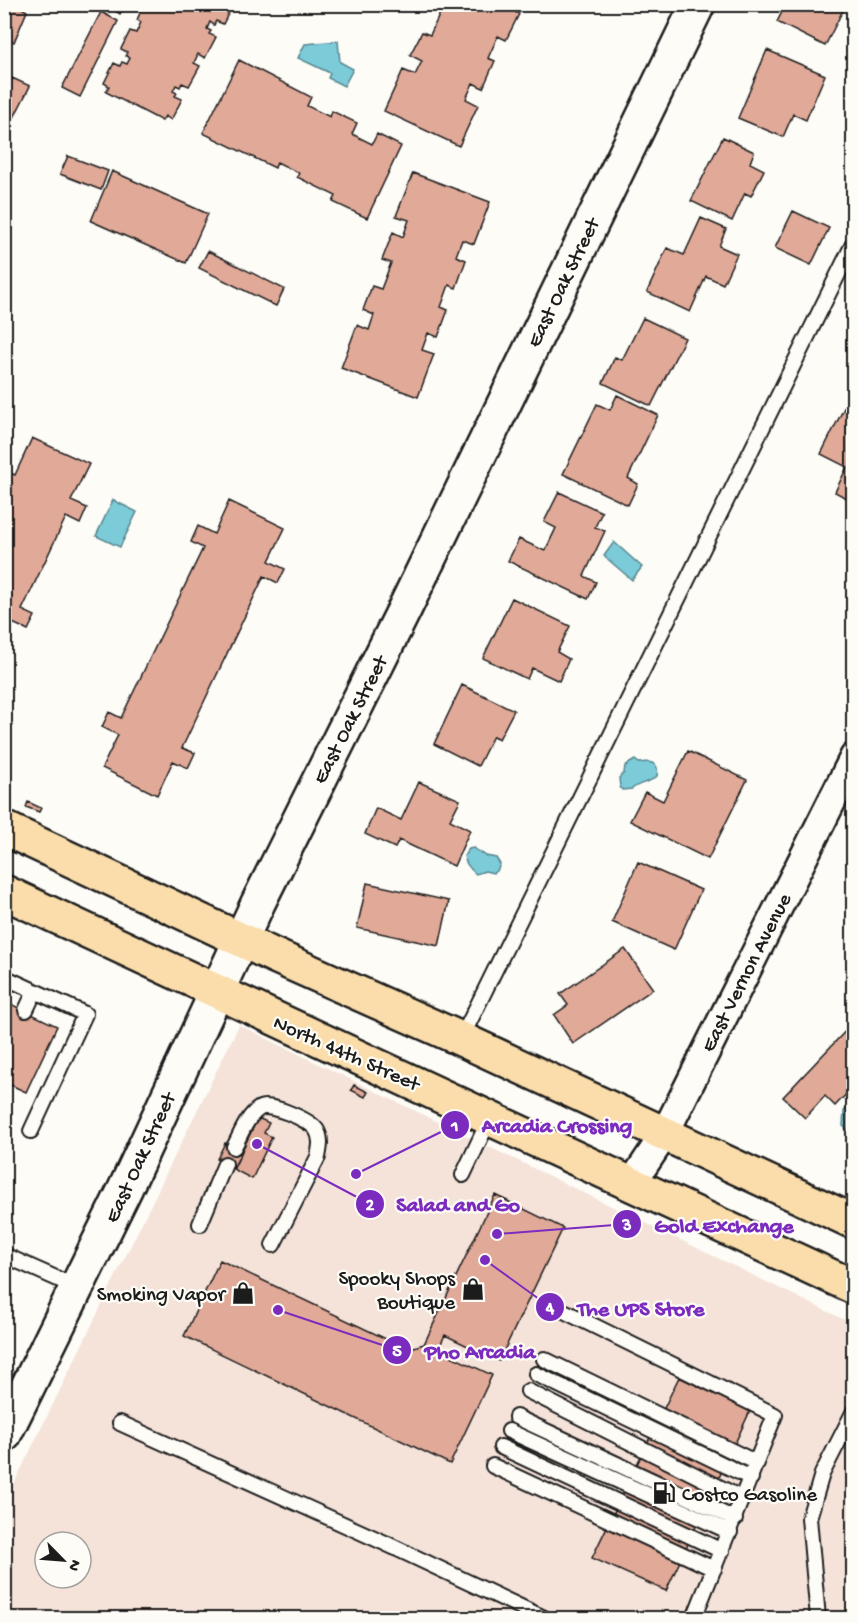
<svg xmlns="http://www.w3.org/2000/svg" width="858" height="1623" viewBox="0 0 858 1623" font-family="'Gochi Hand',sans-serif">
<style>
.built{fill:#f5e3da;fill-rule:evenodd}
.water{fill:#7ccbd9;stroke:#56858d;stroke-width:1.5}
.building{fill:#e1a998;stroke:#1c1c1c;stroke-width:1.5}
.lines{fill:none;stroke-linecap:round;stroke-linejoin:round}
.service-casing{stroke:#1c1c1c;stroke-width:18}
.minor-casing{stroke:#1c1c1c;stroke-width:32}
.tertiary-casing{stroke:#1c1c1c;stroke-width:38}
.primary-casing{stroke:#1c1c1c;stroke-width:38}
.service{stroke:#fdfcf7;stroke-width:14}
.minor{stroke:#fdfcf7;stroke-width:27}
.tertiary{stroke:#fdfcf7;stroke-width:33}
.primary{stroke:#fbddab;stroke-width:33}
.labels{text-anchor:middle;stroke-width:4.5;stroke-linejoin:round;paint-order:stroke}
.street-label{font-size:21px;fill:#1c1c1c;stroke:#fdfcf7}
.poi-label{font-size:21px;fill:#1c1c1c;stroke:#fdfcf7;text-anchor:end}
.leader{fill:none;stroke:#7b2cbf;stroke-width:2}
.callout-dot{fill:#7b2cbf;stroke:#fdfcf7;stroke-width:2}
.mark-label{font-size:18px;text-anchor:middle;font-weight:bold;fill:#fff}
.callout-label{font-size:22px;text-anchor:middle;font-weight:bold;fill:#7b2cbf;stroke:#fdfcf7;stroke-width:4.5;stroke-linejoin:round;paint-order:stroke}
</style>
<rect width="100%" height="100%" fill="#fdfcf7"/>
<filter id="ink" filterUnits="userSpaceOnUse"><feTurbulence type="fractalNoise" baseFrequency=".0167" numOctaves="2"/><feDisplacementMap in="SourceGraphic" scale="12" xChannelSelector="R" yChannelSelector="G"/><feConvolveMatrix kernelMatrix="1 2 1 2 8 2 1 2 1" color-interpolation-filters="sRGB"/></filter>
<g filter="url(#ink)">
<path class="built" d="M239,1025L853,1324V1618H5L4,1504ZM45,1542H81V1578H45Z"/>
<path class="water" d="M338,41L340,62L353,69L344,86L328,78L330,73L298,58L305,44Z
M113,500L137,512L120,547L96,536Z
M614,542L642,567L632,580L604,556Z
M635,760L639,763C650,761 660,762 657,776C651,783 640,782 632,789L622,790L620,787L619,778L624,773L625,766Z
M473,848L486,856L496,858L500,864L497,871L493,873L485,871L476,874C470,869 465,864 464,856L469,849Z
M853,1102V1135L843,1126L844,1111Z"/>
<path class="building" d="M4,4H15L27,11L14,42L4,38Z
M104,4H125L120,14Z
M144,4H233L223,24L216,21L214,25L210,22L207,29L211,31L209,34L216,37L205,58L198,54L194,63L200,66L189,86L182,83L180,87L176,85L173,91L177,93L175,96L182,99L171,120L165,116L162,121L106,92L109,86L104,83L114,63L120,66L122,62L127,64L130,58L126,56L127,52L121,49L130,31L136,33L141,22L137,20Z
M434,4H511L509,9L519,14L506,40L498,36L488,58L495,61L483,88L473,83L466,99L478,105L459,146L384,111L403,70L415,75L422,61L410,55L422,32L430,35L441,11L433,6Z
M786,4H846L825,46L777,22Z
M101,12L118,21L80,97L62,88Z
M767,50L825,75L806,120L793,114L783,137L738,118Z
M239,60L311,97L307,106L330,117L332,111L357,123L352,134L372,144L377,134L401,146L367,218L333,202L336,196L297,177L299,173L277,162L275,168L203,133Z
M12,78L30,86L4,137V93Z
M723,137L754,152L750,163L764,170L751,196L745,193L732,221L691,201Z
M68,156L108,171L101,190L60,174Z
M112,171L208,214L186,263L91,221Z
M413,173L490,202L474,244L462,240L456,256L466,260L456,288L449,285L441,307L448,310L438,337L428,333L422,350L434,354L418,397L341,368L357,325L369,330L374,315L363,310L372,286L381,289L391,263L382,260L393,232L403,237L409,220L396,216Z
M793,211L829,228L811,265L775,248Z
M701,218L726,229L719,246L737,254L723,284L706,276L690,312L647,292L667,248L684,255Z
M208,251L284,289L276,306L199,268Z
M643,318L685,338L651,406L603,383L615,357L622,360Z
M617,395L658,415L628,478L638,484L628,505L563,474L597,404L610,410Z
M846,404L854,407V502L835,492L847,467L821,454Z
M32,438L89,464L71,501L87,508L80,524L66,517L22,610L35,616L28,630L8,621L4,628V470L15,475Z
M559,492L602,512L595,527L605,531L584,576L596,582L588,599L508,561L519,539L545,551L556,528L544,522Z
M229,501L285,528L269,561L285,569L278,583L264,576L182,748L195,753L188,768L173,761L157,795L102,768L118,735L102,727L109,712L121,718L203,548L191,542L198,526L214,534Z
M512,598L570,626L557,652L569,659L559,681L532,668L527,679L483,658Z
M462,685L514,710L499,739L493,736L478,766L434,744Z
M688,751L747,780L708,859L630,821L645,792L663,801Z
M419,782L460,800L450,820L470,830L454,866L399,840L395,848L365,834L376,808L401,820Z
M28,802L41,808L39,812L26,807Z
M638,862L701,890L674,950L612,922Z
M367,883L449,901L439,946L357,928Z
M625,949L653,989L573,1044L554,1015L568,1005L560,994Z
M4,1001L57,1026L26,1092L4,1082Z
M854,1022L852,1072L854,1086L835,1106L825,1096L805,1118L783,1097Z
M354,1085L368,1092L365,1097L351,1090Z
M258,1118L269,1123L264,1133L272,1137L252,1179L233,1169Z
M225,1143L242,1151L234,1168L217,1159Z
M495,1195L563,1228L499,1361L445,1335L438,1350L492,1375L450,1464L184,1336L220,1260L407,1349L424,1344Z
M679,1377L750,1411L666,1591L592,1558Z"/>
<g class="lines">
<g class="service-casing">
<path id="service" d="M4,977L85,1014L31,1131
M26,1010L35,991
M461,1039L854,242
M234,1147C241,1134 247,1116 260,1108C271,1103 309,1120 316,1129C322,1138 320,1147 318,1157L273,1245
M463,1175L490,1118
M200,1224L225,1164
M4,1255L76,1287
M566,1312L775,1415L694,1618
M544,1359L757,1463
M536,1374L751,1478
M528,1391L743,1499
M516,1417L735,1519
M120,1423L385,1543L544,1618
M509,1431L730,1532
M501,1447L722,1551
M493,1466L714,1569
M818,1618L809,1518L822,1474L854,1411"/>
</g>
<g class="minor-casing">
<path id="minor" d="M632,1183L664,1135L854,757"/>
</g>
<g class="tertiary-casing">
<path id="tertiary" d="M4,1435L125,1189L258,903L404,610L698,4"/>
</g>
<g class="primary-casing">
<path id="primary" d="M4,828L275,956L461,1039L854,1222
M4,892C286,1026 571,1155 854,1287"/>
</g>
<use href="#service" class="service"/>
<use href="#minor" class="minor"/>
<use href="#tertiary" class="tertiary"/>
<use href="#primary" class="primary"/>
</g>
</g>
<defs>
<g id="shop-bare" transform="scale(1.8)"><path d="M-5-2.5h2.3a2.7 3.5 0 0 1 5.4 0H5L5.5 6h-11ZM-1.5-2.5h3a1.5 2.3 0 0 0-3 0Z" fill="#1c1c1c" stroke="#fdfcf7" stroke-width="2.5" paint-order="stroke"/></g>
<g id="fuel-bare" transform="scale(1.8)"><path d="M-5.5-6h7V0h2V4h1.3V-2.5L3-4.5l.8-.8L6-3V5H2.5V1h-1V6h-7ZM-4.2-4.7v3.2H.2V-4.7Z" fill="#1c1c1c" stroke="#fdfcf7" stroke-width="2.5" paint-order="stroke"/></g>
</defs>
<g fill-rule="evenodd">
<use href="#shop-bare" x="473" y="1289"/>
<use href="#shop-bare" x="243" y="1293"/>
<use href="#fuel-bare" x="664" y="1493"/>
</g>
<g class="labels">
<g class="street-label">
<text transform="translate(562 282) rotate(-64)" y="7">East Oak Street</text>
<text transform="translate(349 719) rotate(-63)" y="7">East Oak Street</text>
<text transform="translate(745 972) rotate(-63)" y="7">East Vernon Avenue</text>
<text transform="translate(347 1052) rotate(24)" y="7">North 44th Street</text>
<text transform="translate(139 1157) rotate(-65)" y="7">East Oak Street</text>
</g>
<g class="poi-label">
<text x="455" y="1284">Spooky Shops<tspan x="455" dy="24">Boutique</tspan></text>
<text x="225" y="1300">Smoking Vapor</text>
<text x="682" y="1500" text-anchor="start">Costco Gasoline</text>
</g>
</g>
<path class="leader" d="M356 1174L455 1125M257 1144L370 1204M497 1234L627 1224M485 1260L550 1307M278 1310L397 1350"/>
<g class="callout-dot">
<circle cx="356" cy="1174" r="6"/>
<circle cx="257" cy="1144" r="6"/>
<circle cx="497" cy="1234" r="6"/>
<circle cx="485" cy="1260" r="6"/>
<circle cx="278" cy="1310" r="6"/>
<circle cx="455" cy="1125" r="15"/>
<circle cx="370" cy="1204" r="15"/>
<circle cx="627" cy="1224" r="15"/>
<circle cx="550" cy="1307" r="15"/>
<circle cx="397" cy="1350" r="15"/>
</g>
<g class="mark-label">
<text x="455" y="1131">1</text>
<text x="370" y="1210">2</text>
<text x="627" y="1230">3</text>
<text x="550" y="1313">4</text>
<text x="397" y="1356">5</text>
</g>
<g class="callout-label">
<text x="557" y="1132">Arcadia Crossing</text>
<text x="458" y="1211">Salad and Go</text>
<text x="724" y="1232">Gold Exchange</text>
<text x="641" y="1315">The UPS Store</text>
<text x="480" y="1358">Pho Arcadia</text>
</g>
<rect width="858" height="1623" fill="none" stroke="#fdfcf7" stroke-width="24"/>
<rect x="12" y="12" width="834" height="1599" fill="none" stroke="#1c1c1c" stroke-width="2" filter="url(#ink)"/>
<g transform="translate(63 1560) rotate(115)"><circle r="28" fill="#fdfcf7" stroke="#a3a29f" stroke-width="1.5"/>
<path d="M0-4.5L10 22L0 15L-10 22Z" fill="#1c1c1c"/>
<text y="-9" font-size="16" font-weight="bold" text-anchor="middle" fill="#1c1c1c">N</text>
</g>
</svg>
